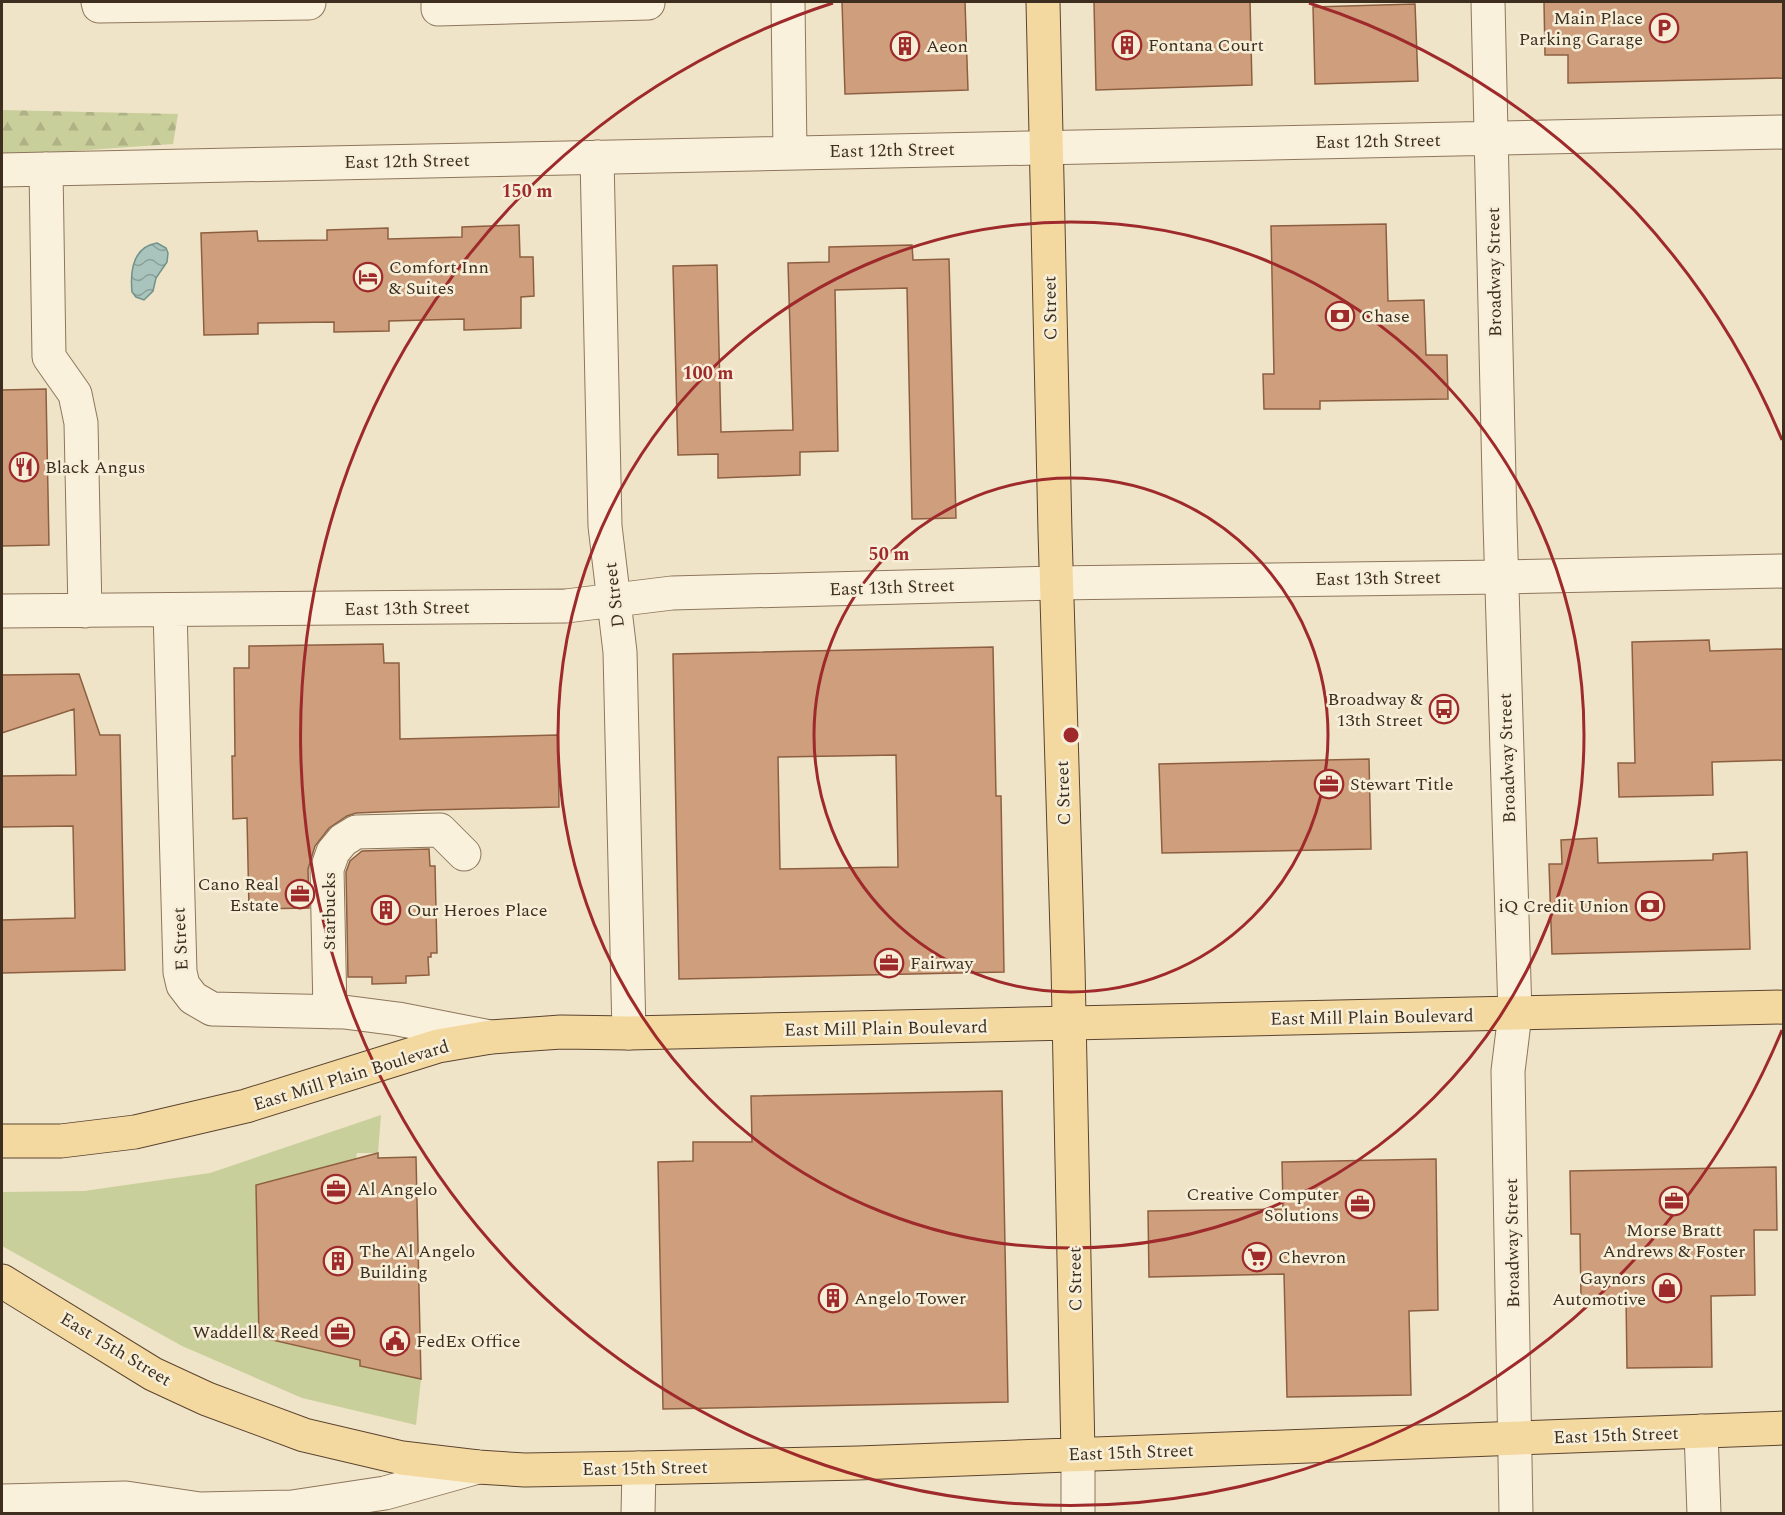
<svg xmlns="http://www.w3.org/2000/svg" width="1785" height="1515" viewBox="0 0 1785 1515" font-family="Spectral,serif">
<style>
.green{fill:#c9cf9b}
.forest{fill:url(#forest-firs)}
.water{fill:url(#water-waves);stroke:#6f938a;stroke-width:1.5}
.building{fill:#cf9f7d;stroke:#8d5f41;stroke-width:1.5;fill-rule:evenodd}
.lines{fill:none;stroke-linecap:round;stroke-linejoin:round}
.minor-casing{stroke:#8d765c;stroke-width:35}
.major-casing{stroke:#5b4430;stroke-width:35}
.minor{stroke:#faf1dc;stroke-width:33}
.major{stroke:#f3d9a0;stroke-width:33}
.ring{fill:none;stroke:#9e2a2b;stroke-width:3}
.labels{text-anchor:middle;stroke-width:5;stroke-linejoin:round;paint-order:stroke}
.poi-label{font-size:18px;fill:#3d2e20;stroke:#f7eed8;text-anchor:start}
.street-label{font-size:18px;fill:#3d2e20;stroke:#f7eed8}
.centre{fill:#9e2a2b;stroke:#f7eed8;stroke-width:3}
.ring-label{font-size:18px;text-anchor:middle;font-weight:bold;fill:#9e2a2b;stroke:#f7eed8;stroke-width:5;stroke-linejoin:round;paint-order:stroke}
</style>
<defs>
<pattern id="forest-firs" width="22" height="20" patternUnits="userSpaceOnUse" patternTransform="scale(1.5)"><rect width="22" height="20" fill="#c9cf9b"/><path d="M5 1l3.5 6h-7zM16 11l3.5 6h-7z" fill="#aeb285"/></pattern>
<pattern id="water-waves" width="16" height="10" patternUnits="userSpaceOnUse" patternTransform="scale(1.5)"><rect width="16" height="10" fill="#a9c4bc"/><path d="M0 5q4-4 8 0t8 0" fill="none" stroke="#8ba098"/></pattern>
</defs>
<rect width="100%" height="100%" fill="#f0e4c8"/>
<path class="green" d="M381,1115L378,1153H357L356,1159L256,1185L259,1337L360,1360L421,1379L416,1425L302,1398L182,1346L2,1246V1192L84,1191L210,1173Z"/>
<path class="forest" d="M2,110L178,114L173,144L2,156Z"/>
<path class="water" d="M157,243L166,248L168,253L167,262L156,278L153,291L144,300L136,297L132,292C130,271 133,247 157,243Z"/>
<path class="building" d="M842,2H965L968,90L845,94Z
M1094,2H1250L1252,85L1096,90Z
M1544,2H1784V78L1568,83V55H1545Z
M1415,4L1418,81L1315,84L1313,7Z
M1386,224L1388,301L1424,300L1426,355H1447L1448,399L1320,401V409H1264L1263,374H1274L1271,226Z
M519,225L520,257H533L534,296L521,297V328L464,330V319L389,321V331L334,332V322L258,323V334L204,335L201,233L257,231L258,241L327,240V230L388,228V239L462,237V227Z
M912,245L913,260L949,259L956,518L912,519L907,288L835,290L838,451L800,452V475L718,478V454L678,455L673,266L717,265L721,432L793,430L788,263L829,262V247Z
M46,389L49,545L2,546V390Z
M1709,640L1710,651L1784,649V760L1712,762L1713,795L1619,797L1618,763H1635L1632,642Z
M383,644L384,663H399L400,739L558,735L559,807L428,810L356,813L347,816L329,828L315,846L308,869L309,908L249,909L247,818L233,819L232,756H235L234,668H249V646Z
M993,647L996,796H1001L1004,972L679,979L673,654ZM896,755L898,867L780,869L778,757Z
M79,674L100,735H120L125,970L2,973V920L75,918L73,826L2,827V776L76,775L74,709L2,733V675Z
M1369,759L1371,849L1162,853L1159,764Z
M1597,838L1598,863L1713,860V854L1747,852L1750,949L1552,954L1549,864H1562L1561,840Z
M429,849L430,866H435L437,953H431V957H428L429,975L406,976V983L372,984V977H348L346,872L350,861L362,851Z
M1002,1091L1008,1402L663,1409L658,1162L693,1161V1142H752L751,1096Z
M378,1153V1158L416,1157L421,1379L360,1366V1360L259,1337L256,1185Z
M1436,1159L1438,1310L1409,1311L1411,1395L1287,1397L1284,1274L1149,1277L1148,1211L1283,1209L1282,1162Z
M1776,1167L1777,1230H1754L1755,1295L1711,1296L1712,1367L1627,1368L1626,1297L1581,1298L1580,1234H1571L1570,1171Z"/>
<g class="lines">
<g class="minor-casing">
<path id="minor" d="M98,2L99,6L309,3
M438,2V9L648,3V2
M788,2L790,153
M1488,2L1500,522L1515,1014L1508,1071L1516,1514
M597,157L605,526L620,652L629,1033
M46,169L49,357L75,394L81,423L85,611
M2,170L1784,132
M170,610L180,972L183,985L193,998L212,1009L344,1012L398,1019L490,1037
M2,611L566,606L672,593L1056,583L1501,577L1784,571
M330,1012L327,869L333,852L343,840L356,832L440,830L464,854
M1701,1431L1704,1514
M1078,1454V1514
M2,1501L126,1498L200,1509L292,1507L385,1493L478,1467
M638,1514L639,1468"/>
</g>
<g class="major-casing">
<path id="major" d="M1043,2L1055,532L1068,966L1078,1454
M2,1141H61L135,1132L246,1106L438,1046L491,1037L561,1032L629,1033L1784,1007
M2,1281L153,1374L207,1399L304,1435L402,1458L478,1467L525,1470L639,1468L858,1463L1784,1428"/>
</g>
<use href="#minor" class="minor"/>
<use href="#major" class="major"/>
</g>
<g class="ring">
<circle cx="1071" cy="735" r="257"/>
<circle cx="1071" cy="735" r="513"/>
<path d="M1782 1030A770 770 0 1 1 833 3M1309 3A770 770 0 0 1 1782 440"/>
</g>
<defs>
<g id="parking-ring" transform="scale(1.5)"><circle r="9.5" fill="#f7eed8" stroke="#9e2a2b" stroke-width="1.5"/><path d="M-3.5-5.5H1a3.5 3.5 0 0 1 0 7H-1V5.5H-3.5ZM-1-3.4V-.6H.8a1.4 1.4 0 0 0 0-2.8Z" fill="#9e2a2b"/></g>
<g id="building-ring" transform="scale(1.5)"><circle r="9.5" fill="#f7eed8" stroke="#9e2a2b" stroke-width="1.5"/><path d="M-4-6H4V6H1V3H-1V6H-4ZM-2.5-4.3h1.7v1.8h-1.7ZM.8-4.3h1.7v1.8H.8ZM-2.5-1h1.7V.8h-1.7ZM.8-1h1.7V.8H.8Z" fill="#9e2a2b"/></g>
<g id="hotel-ring" transform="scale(1.5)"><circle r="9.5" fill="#f7eed8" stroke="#9e2a2b" stroke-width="1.5"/><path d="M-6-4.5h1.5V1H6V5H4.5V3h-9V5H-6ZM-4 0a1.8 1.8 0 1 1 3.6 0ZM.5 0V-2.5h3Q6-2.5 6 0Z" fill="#9e2a2b"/></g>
<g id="bank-ring" transform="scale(1.5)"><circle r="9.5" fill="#f7eed8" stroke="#9e2a2b" stroke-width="1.5"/><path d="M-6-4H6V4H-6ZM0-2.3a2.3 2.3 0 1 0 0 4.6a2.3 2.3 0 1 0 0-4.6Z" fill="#9e2a2b"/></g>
<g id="restaurant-ring" transform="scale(1.5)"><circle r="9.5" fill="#f7eed8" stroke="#9e2a2b" stroke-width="1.5"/><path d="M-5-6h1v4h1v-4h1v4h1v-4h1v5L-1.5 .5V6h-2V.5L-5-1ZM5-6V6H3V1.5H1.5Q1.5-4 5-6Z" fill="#9e2a2b"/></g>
<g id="bus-ring" transform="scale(1.5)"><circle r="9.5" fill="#f7eed8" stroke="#9e2a2b" stroke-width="1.5"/><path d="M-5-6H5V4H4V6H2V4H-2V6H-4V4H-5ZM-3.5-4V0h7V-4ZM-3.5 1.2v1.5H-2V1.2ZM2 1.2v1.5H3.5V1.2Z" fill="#9e2a2b"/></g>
<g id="office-ring" transform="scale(1.5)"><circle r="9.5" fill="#f7eed8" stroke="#9e2a2b" stroke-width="1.5"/><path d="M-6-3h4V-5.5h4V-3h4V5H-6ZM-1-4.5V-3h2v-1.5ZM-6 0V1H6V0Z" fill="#9e2a2b"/></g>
<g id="supermarket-ring" transform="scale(1.5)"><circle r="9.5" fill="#f7eed8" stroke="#9e2a2b" stroke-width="1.5"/><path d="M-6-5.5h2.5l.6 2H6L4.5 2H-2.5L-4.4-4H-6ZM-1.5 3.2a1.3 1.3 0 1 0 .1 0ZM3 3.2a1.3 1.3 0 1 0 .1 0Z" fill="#9e2a2b"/></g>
<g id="shop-ring" transform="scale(1.5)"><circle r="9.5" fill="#f7eed8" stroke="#9e2a2b" stroke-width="1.5"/><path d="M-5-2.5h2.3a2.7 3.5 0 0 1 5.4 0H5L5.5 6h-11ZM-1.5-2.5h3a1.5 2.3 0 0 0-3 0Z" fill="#9e2a2b"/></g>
<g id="civic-ring" transform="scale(1.5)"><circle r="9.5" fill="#f7eed8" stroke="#9e2a2b" stroke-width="1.5"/><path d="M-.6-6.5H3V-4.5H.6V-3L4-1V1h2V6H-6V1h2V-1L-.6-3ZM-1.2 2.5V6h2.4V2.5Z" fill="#9e2a2b"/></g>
</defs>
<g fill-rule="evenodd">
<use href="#parking-ring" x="1664" y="28"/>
<use href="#building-ring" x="1127" y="45"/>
<use href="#building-ring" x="905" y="46"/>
<use href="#hotel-ring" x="368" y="277"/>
<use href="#bank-ring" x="1340" y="316"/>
<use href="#restaurant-ring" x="24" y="467"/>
<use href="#bus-ring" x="1444" y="709"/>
<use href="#office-ring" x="1329" y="784"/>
<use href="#office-ring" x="300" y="894"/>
<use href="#bank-ring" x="1650" y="906"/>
<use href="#building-ring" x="386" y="910"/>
<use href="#office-ring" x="889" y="963"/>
<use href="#office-ring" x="336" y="1189"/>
<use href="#office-ring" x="1674" y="1201"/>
<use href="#office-ring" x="1360" y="1204"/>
<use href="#supermarket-ring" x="1257" y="1257"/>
<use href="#building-ring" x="338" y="1261"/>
<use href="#shop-ring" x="1667" y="1288"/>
<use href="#building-ring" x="833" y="1298"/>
<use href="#office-ring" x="340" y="1332"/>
<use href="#civic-ring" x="395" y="1341"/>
</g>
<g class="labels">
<g class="poi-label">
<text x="1643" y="24" text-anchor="end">Main Place<tspan x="1643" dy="21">Parking Garage</tspan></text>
<text x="1148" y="51">Fontana Court</text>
<text x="926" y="52">Aeon</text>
<text x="389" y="273">Comfort Inn<tspan x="389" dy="21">&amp; Suites</tspan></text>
<text x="1361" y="322">Chase</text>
<text x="45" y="473">Black Angus</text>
<text x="1423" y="705" text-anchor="end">Broadway &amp;<tspan x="1423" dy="21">13th Street</tspan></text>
<text x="1350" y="790">Stewart Title</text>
<text x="279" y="890" text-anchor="end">Cano Real<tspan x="279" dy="21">Estate</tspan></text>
<text x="1629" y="912" text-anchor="end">iQ Credit Union</text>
<text x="407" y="916">Our Heroes Place</text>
<text x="910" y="969">Fairway</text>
<text x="357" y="1195">Al Angelo</text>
<text x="1339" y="1200" text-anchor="end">Creative Computer<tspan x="1339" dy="21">Solutions</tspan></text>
<text x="1674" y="1236" text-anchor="middle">Morse Bratt<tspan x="1674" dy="21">Andrews &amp; Foster</tspan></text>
<text x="359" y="1257">The Al Angelo<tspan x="359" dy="21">Building</tspan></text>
<text x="1278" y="1263">Chevron</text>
<text x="1646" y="1284" text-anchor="end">Gaynors<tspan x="1646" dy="21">Automotive</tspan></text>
<text x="854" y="1304">Angelo Tower</text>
<text x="319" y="1338" text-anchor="end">Waddell &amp; Reed</text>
<text x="416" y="1347">FedEx Office</text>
</g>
<g class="street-label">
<text transform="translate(1378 141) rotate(-1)" y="6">East 12th Street</text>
<text transform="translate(892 150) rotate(-1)" y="6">East 12th Street</text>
<text transform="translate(407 161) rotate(-1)" y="6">East 12th Street</text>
<text transform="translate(1494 272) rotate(-91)" y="6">Broadway Street</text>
<text transform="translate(1050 308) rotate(-91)" y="6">C Street</text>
<text transform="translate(1378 578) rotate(-1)" y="6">East 13th Street</text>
<text transform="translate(892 587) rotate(-2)" y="6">East 13th Street</text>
<text transform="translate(614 595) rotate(-97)" y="6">D Street</text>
<text transform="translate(407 608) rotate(-1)" y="6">East 13th Street</text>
<text transform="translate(1507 758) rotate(-92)" y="6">Broadway Street</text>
<text transform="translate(1063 793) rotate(-92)" y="6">C Street</text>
<text transform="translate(329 911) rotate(-90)" y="6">Starbucks</text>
<text transform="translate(180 939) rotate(-93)" y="6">E Street</text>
<text transform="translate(1372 1017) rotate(-1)" y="6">East Mill Plain Boulevard</text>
<text transform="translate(886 1028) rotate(-1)" y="6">East Mill Plain Boulevard</text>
<text transform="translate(351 1075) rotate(-17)" y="6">East Mill Plain Boulevard</text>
<text transform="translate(1512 1243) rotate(-91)" y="6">Broadway Street</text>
<text transform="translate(1075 1279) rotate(-91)" y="6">C Street</text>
<text transform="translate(116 1349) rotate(31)" y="6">East 15th Street</text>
<text transform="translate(1616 1435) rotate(-2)" y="6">East 15th Street</text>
<text transform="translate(1131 1452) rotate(-2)" y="6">East 15th Street</text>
<text transform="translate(645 1468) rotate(-1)" y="6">East 15th Street</text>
</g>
</g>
<circle cx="1071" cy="735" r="9" class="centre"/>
<g class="ring-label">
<text x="527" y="197">150 m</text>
<text x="708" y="379">100 m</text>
<text x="889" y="560">50 m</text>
</g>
<rect width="1785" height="1515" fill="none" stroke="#3d2e20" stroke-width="6"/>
</svg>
